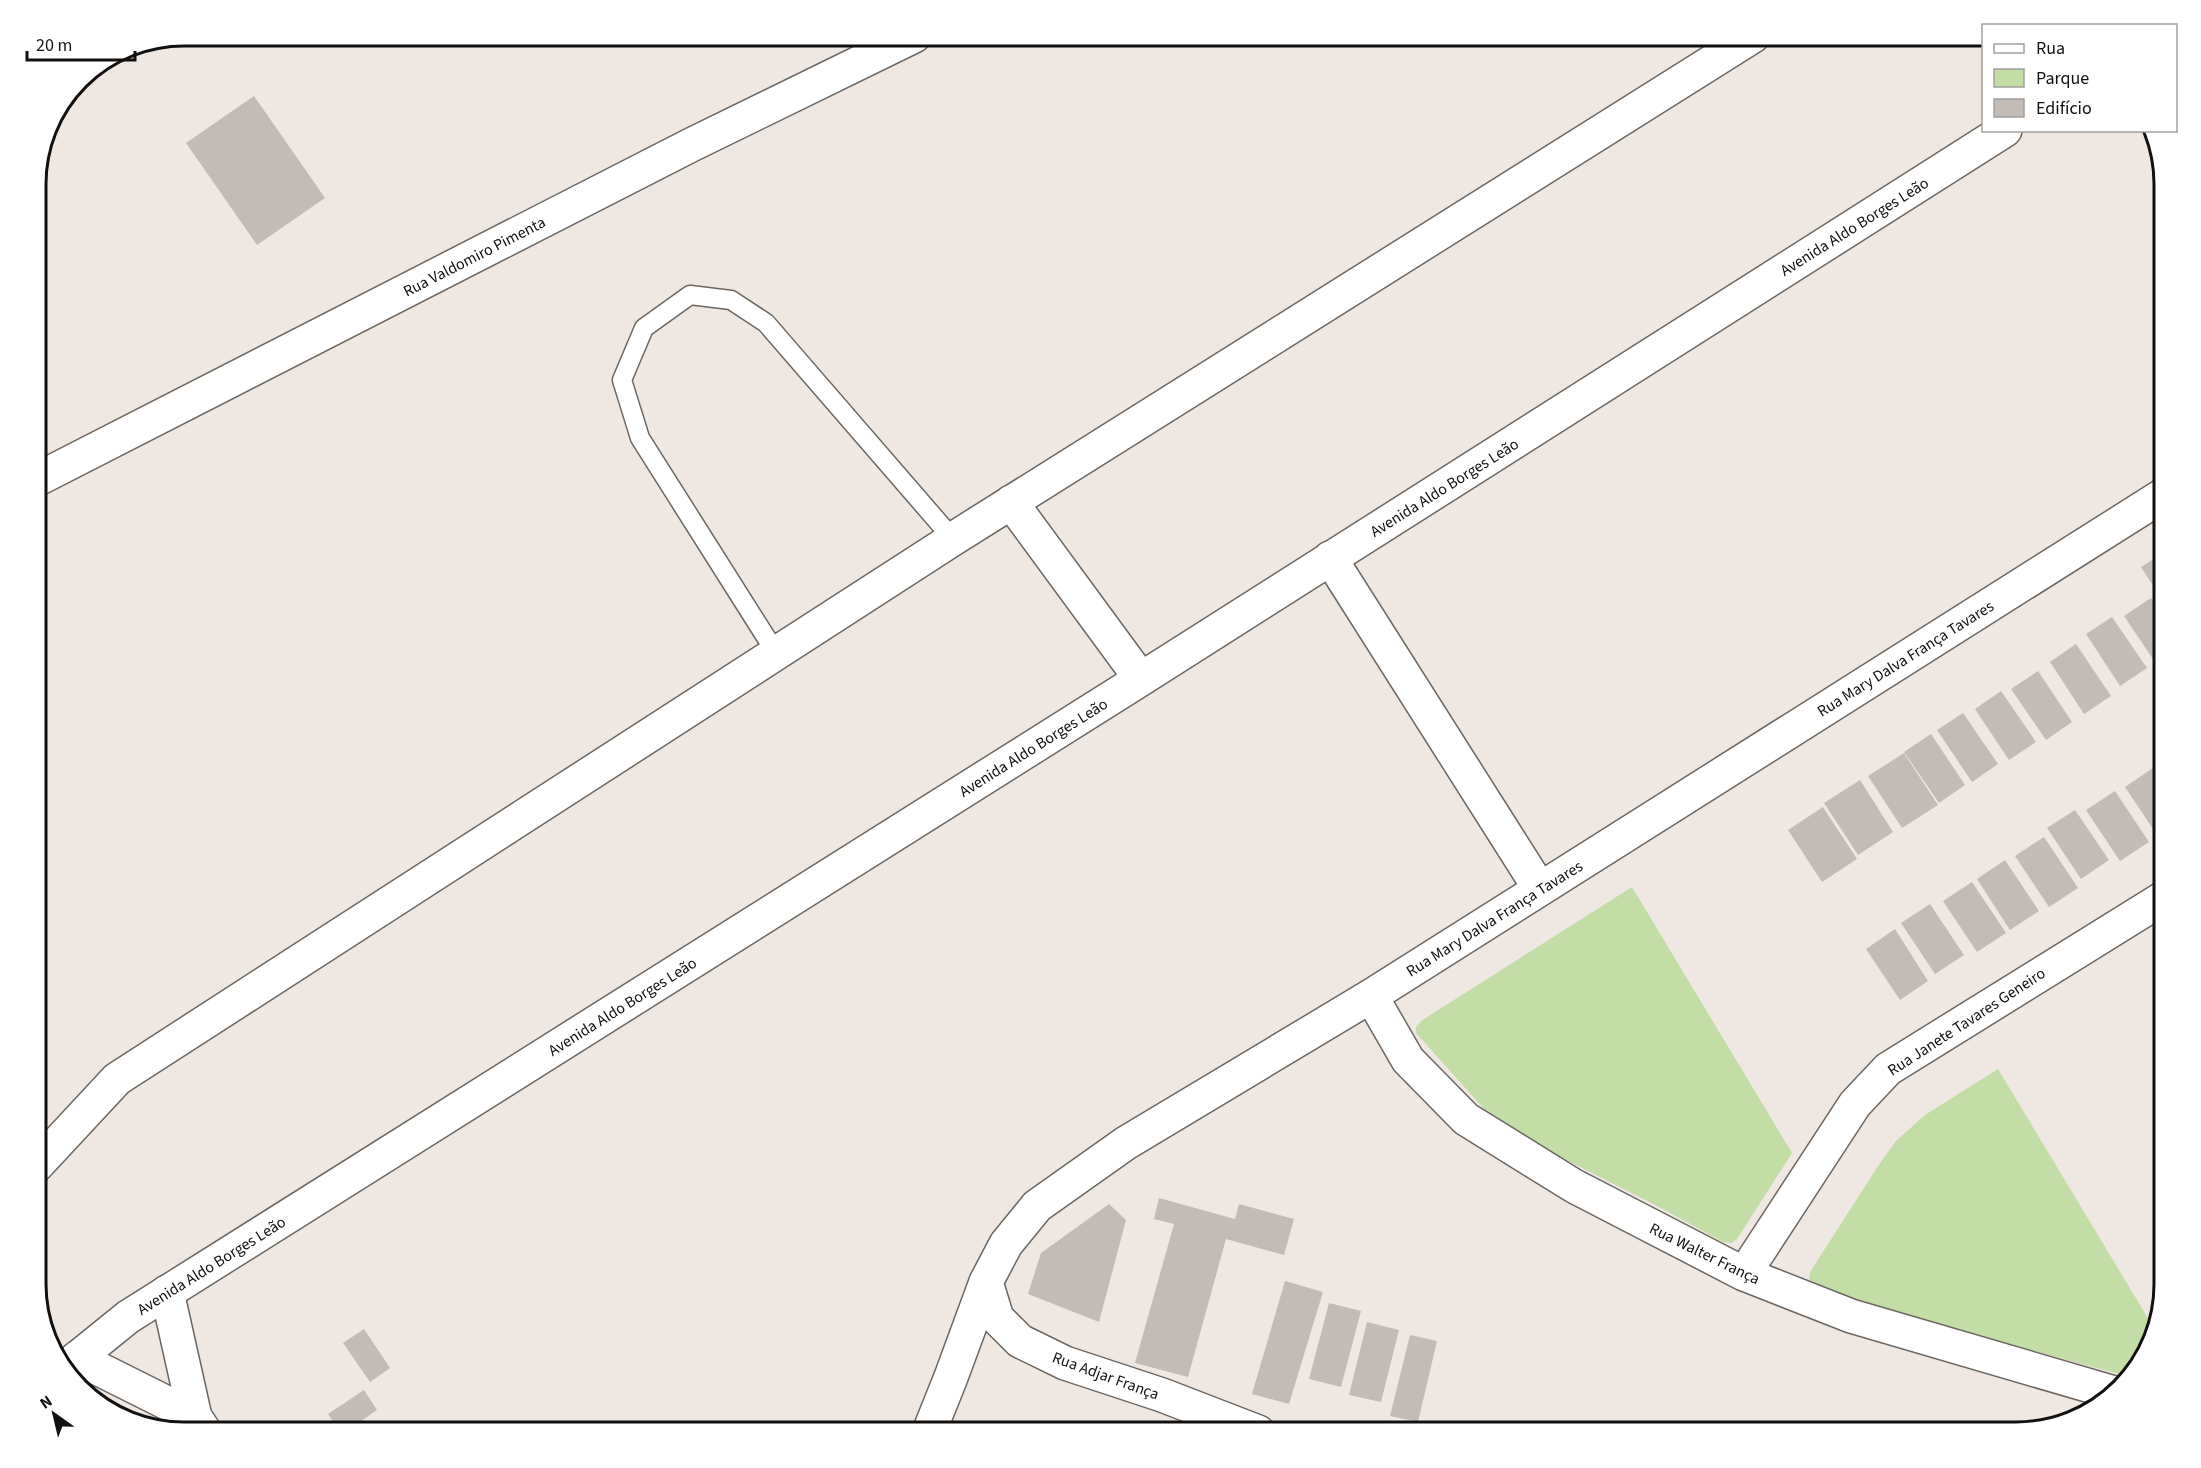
<svg xmlns="http://www.w3.org/2000/svg" width="2201" height="1468" viewBox="0 0 2201 1468" font-family="'Source Sans 3',sans-serif">
<style>
.green{fill:#c2dda6}
.building{fill:#c2bbb6}
.lines{fill:none;stroke-linecap:round;stroke-linejoin:round}
.service-casing{stroke:#6c6661;stroke-width:21}
.minor-casing{stroke:#6c6661;stroke-width:36}
.secondary-casing{stroke:#6c6661;stroke-width:36}
.service{stroke:#fff;stroke-width:18}
.minor{stroke:#fff;stroke-width:33}
.secondary{stroke:#fff;stroke-width:33}
.labels{text-anchor:middle;stroke-width:6;stroke-linejoin:round;paint-order:stroke}
.street-label{font-size:16px;fill:#13110f;stroke:#fff}
.rim{fill:none;stroke:#13110f;stroke-width:3}
</style>
<rect width="100%" height="100%" fill="#efe7e2"/>
<path class="green" d="M1632,887L1792,1153L1737,1239L1731,1243L1723,1242L1661,1208L1511,1132L1486,1111L1416,1033V1027L1421,1021Z
M1998,1069L2152,1325L2131,1368L2126,1373L2119,1374L1855,1302L1815,1288L1809,1282L1810,1272L1880,1163L1896,1141L1925,1115Z"/>
<path class="building" d="M254,96L325,198L257,245L186,143Z
M2165,552V604L2141,567Z
M2151,598L2165,619V664L2159,668L2124,616Z
M2112,617L2147,668L2120,686L2086,634Z
M2076,644L2111,696L2084,714L2050,662Z
M2038,671L2072,722L2046,740L2011,689Z
M2001,691L2036,742L2009,760L1975,709Z
M1963,713L1998,764L1972,782L1937,730Z
M1931,734L1965,785L1939,803L1904,752Z
M1904,753L1938,805L1902,828L1868,776Z
M2153,768L2165,786V834L2159,838L2125,787Z
M1860,780L1893,832L1858,855L1824,803Z
M2115,791L2149,842L2120,861L2086,810Z
M1823,807L1857,859L1822,882L1788,830Z
M2075,810L2109,860L2081,879L2047,828Z
M2044,837L2078,888L2049,907L2015,856Z
M2005,860L2039,911L2010,930L1977,879Z
M1972,882L2006,933L1977,952L1943,901Z
M1930,904L1964,955L1935,974L1901,923Z
M1895,929L1928,981L1900,1000L1866,949Z
M2165,1000V1022L2155,1006Z
M1159,1198L1235,1219L1239,1204L1294,1219L1284,1255L1226,1239L1188,1377L1135,1363L1174,1224L1154,1219Z
M1109,1204L1126,1220L1099,1322L1028,1294L1041,1253Z
M1285,1281L1323,1292L1289,1404L1252,1394Z
M1329,1303L1361,1311L1341,1387L1309,1379Z
M1367,1322L1399,1330L1381,1402L1349,1395Z
M364,1329L390,1368L370,1382L343,1343Z
M1410,1335L1437,1341L1418,1422L1390,1416Z
M364,1390L377,1410L345,1432H340L328,1414Z"/>
<g class="lines">
<g class="service-casing">
<path id="service" d="M776,653L640,438L622,380L644,328L690,295L731,300L766,323L953,539"/>
</g>
<g class="minor-casing">
<path id="minor" d="M36,480L691,145L914,36
M1330,558L1540,889
M1371,996L1408,1060L1466,1119L1574,1186L1744,1274L1851,1316L2111,1392
M1744,1274L1855,1104L1888,1069L2165,897
M986,1282L997,1318L1020,1341L1065,1363L1162,1395L1258,1432
M167,1292L195,1417
M77,1358L195,1417L205,1432
M929,1432L951,1377L986,1282L1006,1244L1037,1206L1126,1143L1371,996L2165,494"/>
</g>
<g class="secondary-casing">
<path id="secondary" d="M1011,502L1141,679
M36,1166L117,1079L953,539L1753,36
M65,1368L128,1317L1141,679L2005,130"/>
</g>
<use href="#service" class="service"/>
<use href="#minor" class="minor"/>
<use href="#secondary" class="secondary"/>
</g>
<g class="labels">
<g class="street-label">
<text transform="translate(1854 226) rotate(-32)" y="6">Avenida Aldo Borges Leão</text>
<text transform="translate(474 256) rotate(-27)" y="6">Rua Valdomiro Pimenta</text>
<text transform="translate(1444 487) rotate(-32)" y="6">Avenida Aldo Borges Leão</text>
<text transform="translate(1905 658) rotate(-32)" y="6">Rua Mary Dalva França Tavares</text>
<text transform="translate(1033 747) rotate(-32)" y="6">Avenida Aldo Borges Leão</text>
<text transform="translate(1494 918) rotate(-32)" y="6">Rua Mary Dalva França Tavares</text>
<text transform="translate(622 1006) rotate(-32)" y="6">Avenida Aldo Borges Leão</text>
<text transform="translate(1966 1021) rotate(-33)" y="6">Rua Janete Tavares Geneiro</text>
<text transform="translate(1705 1253) rotate(26)" y="6">Rua Walter França</text>
<text transform="translate(211 1265) rotate(-32)" y="6">Avenida Aldo Borges Leão</text>
<text transform="translate(1106 1375) rotate(20)" y="6">Rua Adjar França</text>
</g>
</g>
<path d="M0 0H2201V1468H0ZM184 46H2016A138 138 0 0 1 2154 184V1284A138 138 0 0 1 2016 1422H184A138 138 0 0 1 46 1284V184A138 138 0 0 1 184 46Z" fill="#fff" fill-rule="evenodd"/>
<path class="rim" d="M184 46H2016A138 138 0 0 1 2154 184V1284A138 138 0 0 1 2016 1422H184A138 138 0 0 1 46 1284V184A138 138 0 0 1 184 46Z"/>
<rect x="1982" y="24" width="195" height="108" fill="#ffffff" stroke="#a1a09f" stroke-width="1.5"/>
<rect x="1994" y="44" width="30" height="9" fill="#ffffff" stroke="#a1a09f" stroke-width="1.5"/>
<text x="2036" y="54" font-size="18" fill="#13110f">Rua</text>
<rect x="1994" y="69" width="30" height="18" fill="#c2dda6" stroke="#a1a09f" stroke-width="1.5"/>
<text x="2036" y="84" font-size="18" fill="#13110f">Parque</text>
<rect x="1994" y="99" width="30" height="18" fill="#c2bbb6" stroke="#a1a09f" stroke-width="1.5"/>
<text x="2036" y="114" font-size="18" fill="#13110f">Edifício</text>
<g transform="translate(54 1414) rotate(326)" stroke="#ffffff" stroke-width="4.5" paint-order="stroke">
<path d="M0-4.5L10 22L0 15L-10 22Z" fill="#13110f"/>
<text y="-9" font-size="16" font-weight="bold" text-anchor="middle" fill="#13110f">N</text>
</g>
<path d="M27 51v9h108v-9" fill="none" stroke="#13110f" stroke-width="3"/>
<text x="36" y="51" font-size="18" fill="#13110f" stroke="#ffffff" stroke-width="4.5" paint-order="stroke">20 m</text>
</svg>
